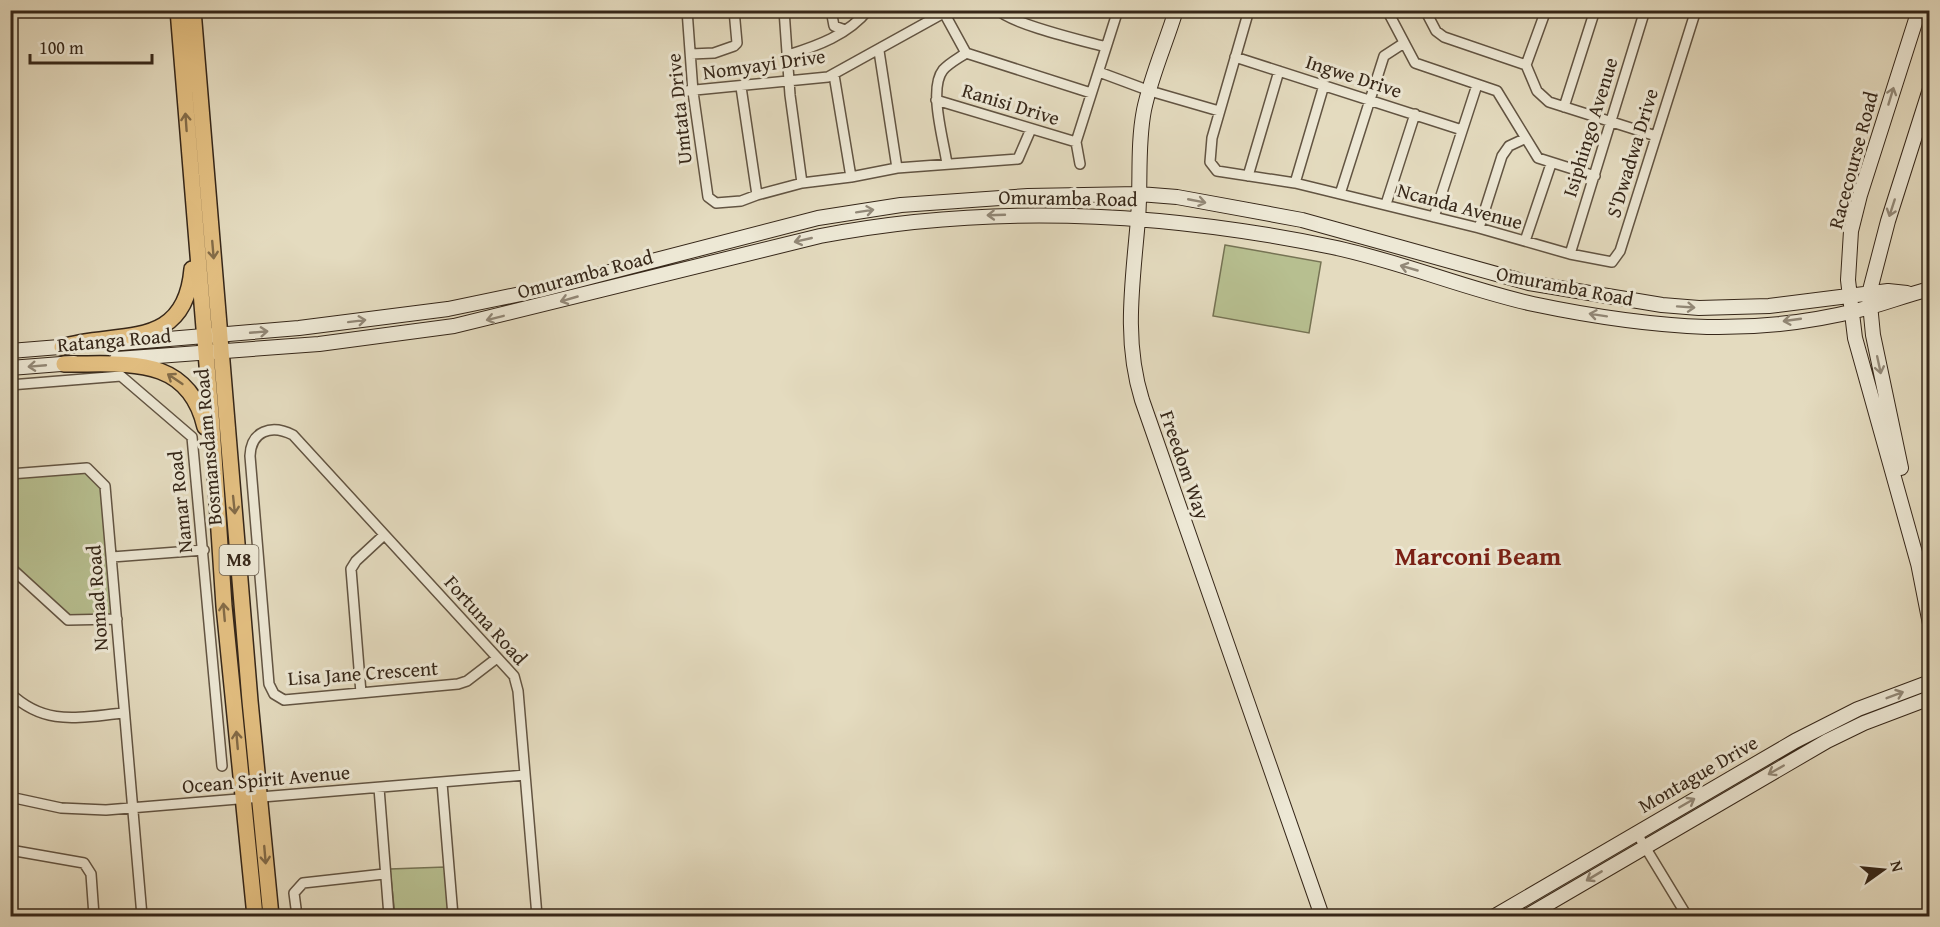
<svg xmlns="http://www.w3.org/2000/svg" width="1940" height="927" viewBox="0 0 1940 927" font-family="'Gentium Book Plus',serif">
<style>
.green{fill:#b7bf90;stroke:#767354;stroke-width:1.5}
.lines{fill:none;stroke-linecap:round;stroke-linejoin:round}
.street-casing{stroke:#625442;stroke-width:12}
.secondary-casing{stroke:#362719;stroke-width:16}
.primary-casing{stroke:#362719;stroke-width:18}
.street{stroke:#ede8d5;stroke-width:9}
.secondary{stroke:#ede8d5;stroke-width:14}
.primary{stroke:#e2be80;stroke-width:15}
.oneway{stroke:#928877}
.oneway2{stroke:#836b47}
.labels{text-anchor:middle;stroke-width:6;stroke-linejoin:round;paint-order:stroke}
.shield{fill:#ede8d5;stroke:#6d6151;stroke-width:1.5}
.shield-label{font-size:18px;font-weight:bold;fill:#362719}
.street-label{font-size:20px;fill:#362719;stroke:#ede8d5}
.district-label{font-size:26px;font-weight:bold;fill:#7a1f14;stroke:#ede8d5}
</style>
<rect width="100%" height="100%" fill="#e4dbbf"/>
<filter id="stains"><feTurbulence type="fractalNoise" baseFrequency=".00333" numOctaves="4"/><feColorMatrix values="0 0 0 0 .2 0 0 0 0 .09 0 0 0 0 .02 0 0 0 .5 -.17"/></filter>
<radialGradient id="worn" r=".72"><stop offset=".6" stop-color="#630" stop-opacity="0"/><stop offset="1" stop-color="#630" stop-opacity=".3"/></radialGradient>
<path class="green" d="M1225,245L1321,262L1309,333L1213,316Z
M83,470L103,484L118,619L72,622L11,568L10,474Z
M445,867L449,916H395L390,869Z"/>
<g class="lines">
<g class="street-casing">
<path id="street" d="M687,10L693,92L708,197L716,203L741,201L757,195L741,87
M831,10L834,26L845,30
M998,10C1011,24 1084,41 1106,47
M1249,10L1212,138L1210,162L1217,171L1295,183
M1387,10L1415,63L1497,91L1538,158L1595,176
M1425,10L1436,31L1444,37L1526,65L1537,91L1549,102L1656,136
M943,11L966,53
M879,51L897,168
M966,53L1091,93
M691,54L714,53L734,46L737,43L734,10
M788,55C817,46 848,35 868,10
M1235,57L1462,130
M1526,65L1546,10
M1099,72L1150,91L1219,111
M1324,85L1295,183L1340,194L1384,56L1404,43
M675,92L828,77L949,10
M936,100L1076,142
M1564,107L1595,10
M947,164C944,141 928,89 943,70C949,63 959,58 966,53
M1080,164L1076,142L1118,10
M1248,176L1279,71
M851,177L897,168L1018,159L1031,129
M802,183L851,177L834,75
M1340,194L1479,228L1570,254L1612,262L1620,251L1696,10
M757,195L802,183L790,95L784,10
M1386,204L1415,114
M1434,217L1477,85
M1479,228L1502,156L1509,146L1524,139
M1525,241L1551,164
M1570,254L1645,10
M10,385L121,376L192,437L222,766
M10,474L87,468L105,486L142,916
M112,557L204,550
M10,567L68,620L117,619
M497,658L467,681L458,684L284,700L274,694L269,684L250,456C251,431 271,424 293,435L514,676L518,691L537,916
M10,693C46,727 79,717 124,713
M361,693L351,569L356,561L384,535
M442,783L453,916
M379,788L389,916
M10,797L61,808L106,810L525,775
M1636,832L1687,916
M10,850L84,863L91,874L94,916
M297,916L294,893L303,883L384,874"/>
</g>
<g class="secondary-casing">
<path id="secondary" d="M1176,10C1166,43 1151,76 1144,110C1137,146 1141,183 1138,219C1133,281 1123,339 1142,400L1322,916
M1919,10L1860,195L1851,231L1848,280L1855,338L1919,567
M121,343L299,328L448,309L540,290L818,218L901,205L1028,196L1139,194L1177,197L1302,220L1529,283L1662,305L1699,308L1769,306L1888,291L1907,293
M10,351L72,346
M117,359L319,344L454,326L820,236C990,203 1163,212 1332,247C1400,261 1465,289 1533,304C1590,316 1649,325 1707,327C1757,328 1811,322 1859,310C1883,304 1906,295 1930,289
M10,368L74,363
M1901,468L1873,335L1869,294L1888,221L1930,89
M1917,558L1930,624
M1495,916L1795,741L1858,709L1930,682
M1527,916L1827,741L1864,723L1930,698"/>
</g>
<g class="primary-casing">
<path id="primary" d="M178,10L212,426L224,606L255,916
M193,10L250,701L271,916
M62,347C118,330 185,352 192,269
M64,364C123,365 188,353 205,427"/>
</g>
<use href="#street" class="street"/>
<use href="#secondary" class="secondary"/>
<use href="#primary" class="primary"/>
</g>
<defs><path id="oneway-shaft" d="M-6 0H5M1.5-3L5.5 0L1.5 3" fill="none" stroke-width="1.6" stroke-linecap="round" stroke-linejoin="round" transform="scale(1.5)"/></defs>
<g class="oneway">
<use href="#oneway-shaft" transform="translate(1891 96) rotate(-73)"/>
<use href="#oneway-shaft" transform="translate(1197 201) rotate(11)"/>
<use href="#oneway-shaft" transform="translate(1892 208) rotate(108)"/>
<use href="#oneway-shaft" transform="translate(865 211) rotate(-9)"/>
<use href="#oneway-shaft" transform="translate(996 215) rotate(178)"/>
<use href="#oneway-shaft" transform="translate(803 240) rotate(167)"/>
<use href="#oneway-shaft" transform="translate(1409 268) rotate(-164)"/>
<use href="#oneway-shaft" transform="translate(569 299) rotate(164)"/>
<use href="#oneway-shaft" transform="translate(1686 307) rotate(4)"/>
<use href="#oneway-shaft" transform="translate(1598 315) rotate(-171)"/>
<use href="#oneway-shaft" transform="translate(495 318) rotate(166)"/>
<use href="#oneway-shaft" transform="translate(1792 320) rotate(172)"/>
<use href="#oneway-shaft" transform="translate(357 321) rotate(-7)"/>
<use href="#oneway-shaft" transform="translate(259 332) rotate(-5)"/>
<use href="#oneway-shaft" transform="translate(1879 365) rotate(78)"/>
<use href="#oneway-shaft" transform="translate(37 366) rotate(175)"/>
<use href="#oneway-shaft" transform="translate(1895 695) rotate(-21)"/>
<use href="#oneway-shaft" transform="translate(1776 770) rotate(150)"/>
<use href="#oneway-shaft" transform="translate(1687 803) rotate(-30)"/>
<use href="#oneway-shaft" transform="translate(1594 876) rotate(149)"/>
</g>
<g class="oneway2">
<use href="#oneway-shaft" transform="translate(186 122) rotate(-94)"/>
<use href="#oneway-shaft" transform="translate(213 250) rotate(85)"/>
<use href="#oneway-shaft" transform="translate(175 379) rotate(-146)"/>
<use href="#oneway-shaft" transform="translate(234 505) rotate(84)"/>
<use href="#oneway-shaft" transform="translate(224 612) rotate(-95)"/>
<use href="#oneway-shaft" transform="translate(237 740) rotate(-95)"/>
<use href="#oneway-shaft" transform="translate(265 855) rotate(85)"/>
</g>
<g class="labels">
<rect class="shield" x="219.5" y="545" width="39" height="30" rx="4.5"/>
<g class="shield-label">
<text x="239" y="566">M8</text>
</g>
<g class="street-label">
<text transform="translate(764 64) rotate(-8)" y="7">Nomyayi Drive</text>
<text transform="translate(1354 76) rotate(18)" y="7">Ingwe Drive</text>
<text transform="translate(1011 104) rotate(17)" y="7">Ranisi Drive</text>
<text transform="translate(679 109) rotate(-96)" y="7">Umtata Drive</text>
<text transform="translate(1590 127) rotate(-73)" y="7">Isiphingo Avenue</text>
<text transform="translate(1632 153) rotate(-73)" y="7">S'Dwadwa Drive</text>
<text transform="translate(1853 160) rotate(-75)" y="7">Racecourse Road</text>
<text transform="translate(1068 198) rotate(1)" y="7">Omuramba Road</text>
<text transform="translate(1460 206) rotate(15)" y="7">Ncanda Avenue</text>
<text transform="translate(585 274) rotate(-15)" y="7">Omuramba Road</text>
<text transform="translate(1565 286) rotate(11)" y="7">Omuramba Road</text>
<text transform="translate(114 340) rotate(-5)" y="7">Ratanga Road</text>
<text transform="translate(208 447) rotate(-95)" y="7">Bosmansdam Road</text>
<text transform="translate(1185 465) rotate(71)" y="7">Freedom Way</text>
<text transform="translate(180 502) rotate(-96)" y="7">Namar Road</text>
<text transform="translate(97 598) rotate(-94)" y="7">Nomad Road</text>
<text transform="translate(486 620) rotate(48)" y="7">Fortuna Road</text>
<text transform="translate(363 673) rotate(-4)" y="7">Lisa Jane Crescent</text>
<text transform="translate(1698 774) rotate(-30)" y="7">Montague Drive</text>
<text transform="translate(266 779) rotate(-5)" y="7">Ocean Spirit Avenue</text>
</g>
<g class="district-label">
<text x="1478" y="565">Marconi Beam</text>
</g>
</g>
<rect width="1940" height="927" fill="none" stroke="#e4dbbf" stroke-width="36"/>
<rect x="12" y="12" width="1916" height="903" fill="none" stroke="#362719" stroke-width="3"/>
<rect x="18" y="18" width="1904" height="891" fill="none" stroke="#362719" stroke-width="1.5"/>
<g transform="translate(1883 870) rotate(75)" stroke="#ede8d5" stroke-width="4.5" paint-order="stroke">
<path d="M0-4.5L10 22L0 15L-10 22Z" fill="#362719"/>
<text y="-9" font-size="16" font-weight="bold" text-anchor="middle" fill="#362719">N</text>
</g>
<path d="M30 54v9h122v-9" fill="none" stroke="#362719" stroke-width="3"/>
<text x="39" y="54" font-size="18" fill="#362719" stroke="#ede8d5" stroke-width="4.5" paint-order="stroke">100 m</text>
<rect width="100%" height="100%" filter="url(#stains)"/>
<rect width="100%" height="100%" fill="url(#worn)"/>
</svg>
